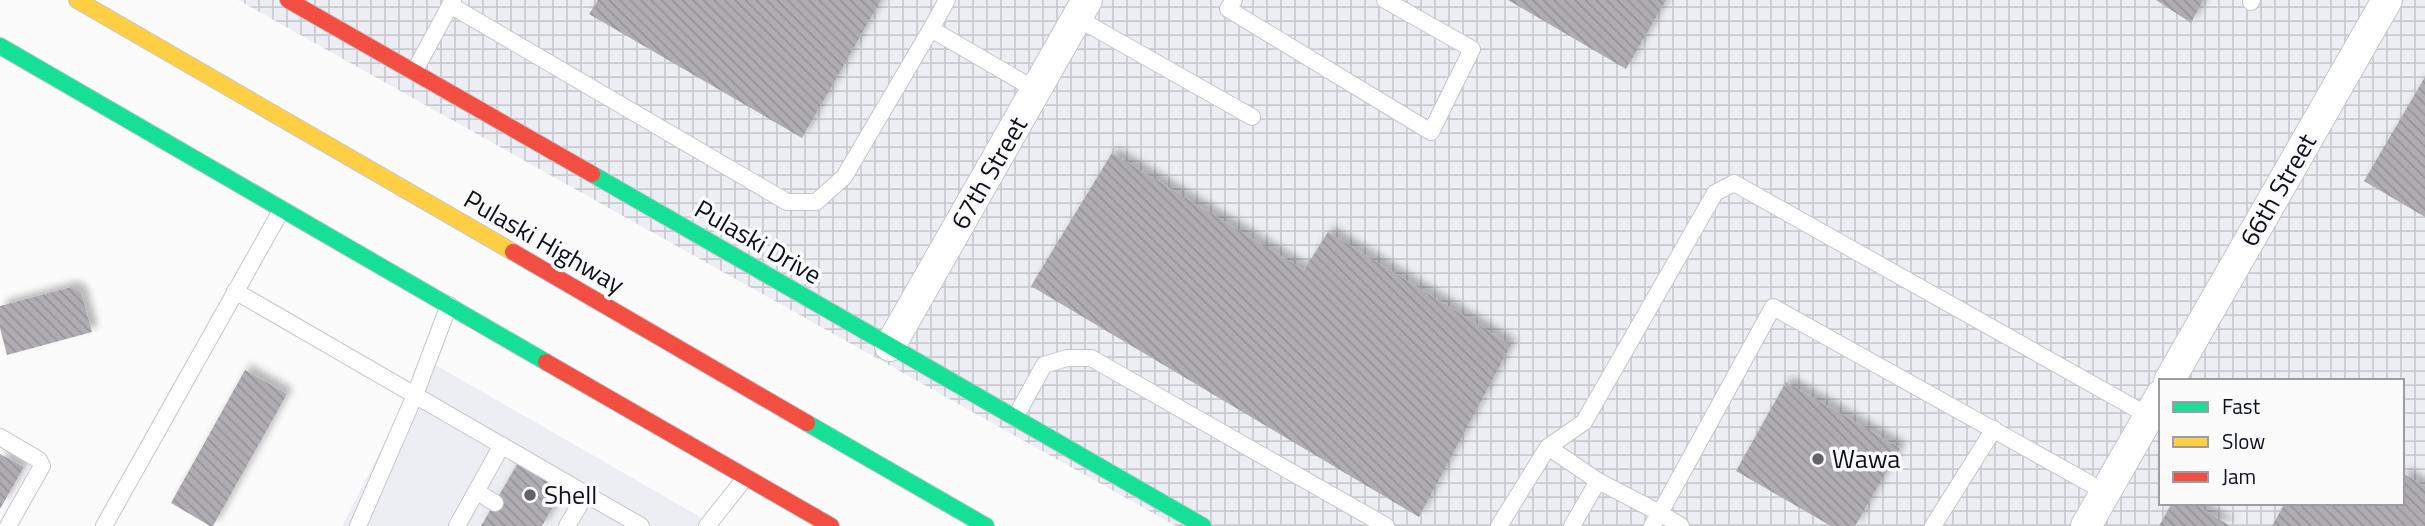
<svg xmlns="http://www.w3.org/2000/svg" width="2425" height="526" viewBox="0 0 2425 526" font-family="'Titillium Web',sans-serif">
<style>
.built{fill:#edeef3}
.industrial{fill:url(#industrial-grid);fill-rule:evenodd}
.building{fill:url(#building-back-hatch);filter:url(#shadow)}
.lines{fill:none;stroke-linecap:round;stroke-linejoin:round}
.lane-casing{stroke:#c4c6cc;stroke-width:18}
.street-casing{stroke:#c4c6cc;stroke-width:32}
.fast-casing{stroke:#c4c6cc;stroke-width:18}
.slow-casing{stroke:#c4c6cc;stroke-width:18}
.jam-casing{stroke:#c4c6cc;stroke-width:18}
.lane{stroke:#fefefe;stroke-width:16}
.street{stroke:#fefefe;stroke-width:30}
.fast{stroke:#16e098;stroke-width:16}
.slow{stroke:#ffcf43;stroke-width:16}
.jam{stroke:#f24e42;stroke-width:16}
.poi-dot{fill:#616369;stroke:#fbfbfb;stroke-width:2.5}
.labels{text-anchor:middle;stroke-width:7;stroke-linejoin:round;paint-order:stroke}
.street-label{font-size:26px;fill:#0e111b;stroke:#fbfbfb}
.poi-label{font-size:26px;fill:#0e111b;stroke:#fbfbfb;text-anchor:start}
</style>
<defs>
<pattern id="industrial-grid" width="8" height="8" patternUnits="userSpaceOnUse" patternTransform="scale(1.75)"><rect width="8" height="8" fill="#edeef3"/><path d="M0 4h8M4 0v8" fill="none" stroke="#cacbd0"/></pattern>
<pattern id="building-back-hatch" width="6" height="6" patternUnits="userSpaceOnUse" patternTransform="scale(1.75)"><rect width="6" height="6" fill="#afadb2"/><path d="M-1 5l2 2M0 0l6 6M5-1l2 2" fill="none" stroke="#959498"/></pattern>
<filter id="shadow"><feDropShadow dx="6" dy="-6" stdDeviation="3.5" flood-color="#0004"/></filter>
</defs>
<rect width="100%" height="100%" fill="#fbfbfb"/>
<path class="built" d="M427,360L716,526H342Z"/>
<path class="industrial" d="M238,0H2425V526H1176ZM2161,381H2402V503H2161Z"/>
<path class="building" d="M598,0H881L802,138L589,14Z
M1508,0H1666L1626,69Z
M2156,0H2203L2191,23Z
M2425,77V217L2364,181Z
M1112,153L1304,270L1328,232L1511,345L1419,517L1031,286Z
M71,287L81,292L92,332L7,355L0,328V306Z
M245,370L287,394L213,526H210L171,503Z
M1786,382L1900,448L1855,526H1831L1736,471Z
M0,454L24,467L0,509Z
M519,461L564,487L542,526H481Z
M2402,473L2425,486V526H2272L2285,503H2402Z
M2172,503H2193L2230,526H2159Z"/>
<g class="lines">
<g class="lane-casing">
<path id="lane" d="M1234,0L1228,9L1431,132L1472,49L1385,0
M2251,2L2252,0
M450,5L787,202H816L844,177L931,29L1036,90
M1077,18L1252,117
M931,29L947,0
M414,72L453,0
M235,291L641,526
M1015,418L1044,365L1067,358H1091L1386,526
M0,437L39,460L42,466L8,526
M1598,481L1548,447L1584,422L1715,193L1734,183L2149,416
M476,491L495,503
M104,526L282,209
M358,526L415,395L449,305
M457,526L502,445
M567,526L586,494
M707,526L746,477
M1499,526L1548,447
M1572,526L1598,481L1660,513L1773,307L2105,492
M1652,526L1660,513L1681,526
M1933,526L1994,429"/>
</g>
<g class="street-casing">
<path id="street" d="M890,346L1087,0
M2169,381L2387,0
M2086,526L2161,395"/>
</g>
<g class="fast-casing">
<path id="fast" d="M0,46L546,362
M592,174L1203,526
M807,423L986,526"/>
</g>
<g class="slow-casing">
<path id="slow" d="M77,0L513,252"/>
</g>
<g class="jam-casing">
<path id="jam" d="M288,0L592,174
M513,252L807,423
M546,362L831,526"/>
</g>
<use href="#lane" class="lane"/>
<use href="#street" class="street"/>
<use href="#fast" class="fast"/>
<use href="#slow" class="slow"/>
<use href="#jam" class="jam"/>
</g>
<g class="poi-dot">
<circle cx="1818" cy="459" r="7"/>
<circle cx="530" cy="495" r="7"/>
</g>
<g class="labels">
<g class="street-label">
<text transform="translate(989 173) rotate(-60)" y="9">67th Street</text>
<text transform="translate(2278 190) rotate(-60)" y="9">66th Street</text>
<text transform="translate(544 242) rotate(30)" y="9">Pulaski Highway</text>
<text transform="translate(758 242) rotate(30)" y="9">Pulaski Drive</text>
</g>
<g class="poi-label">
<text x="1832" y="468">Wawa</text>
<text x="544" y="504">Shell</text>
</g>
</g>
<rect x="2159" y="379" width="245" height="126" fill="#fbfbfb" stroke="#9c9da1" stroke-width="2"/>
<rect x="2173" y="402" width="35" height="10" fill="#16e098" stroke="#9c9da1" stroke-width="2"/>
<text x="2222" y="414" font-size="21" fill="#0e111b">Fast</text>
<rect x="2173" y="437" width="35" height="10" fill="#ffcf43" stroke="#9c9da1" stroke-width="2"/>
<text x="2222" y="449" font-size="21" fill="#0e111b">Slow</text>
<rect x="2173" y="472" width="35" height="10" fill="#f24e42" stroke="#9c9da1" stroke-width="2"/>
<text x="2222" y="484" font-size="21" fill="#0e111b">Jam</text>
</svg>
